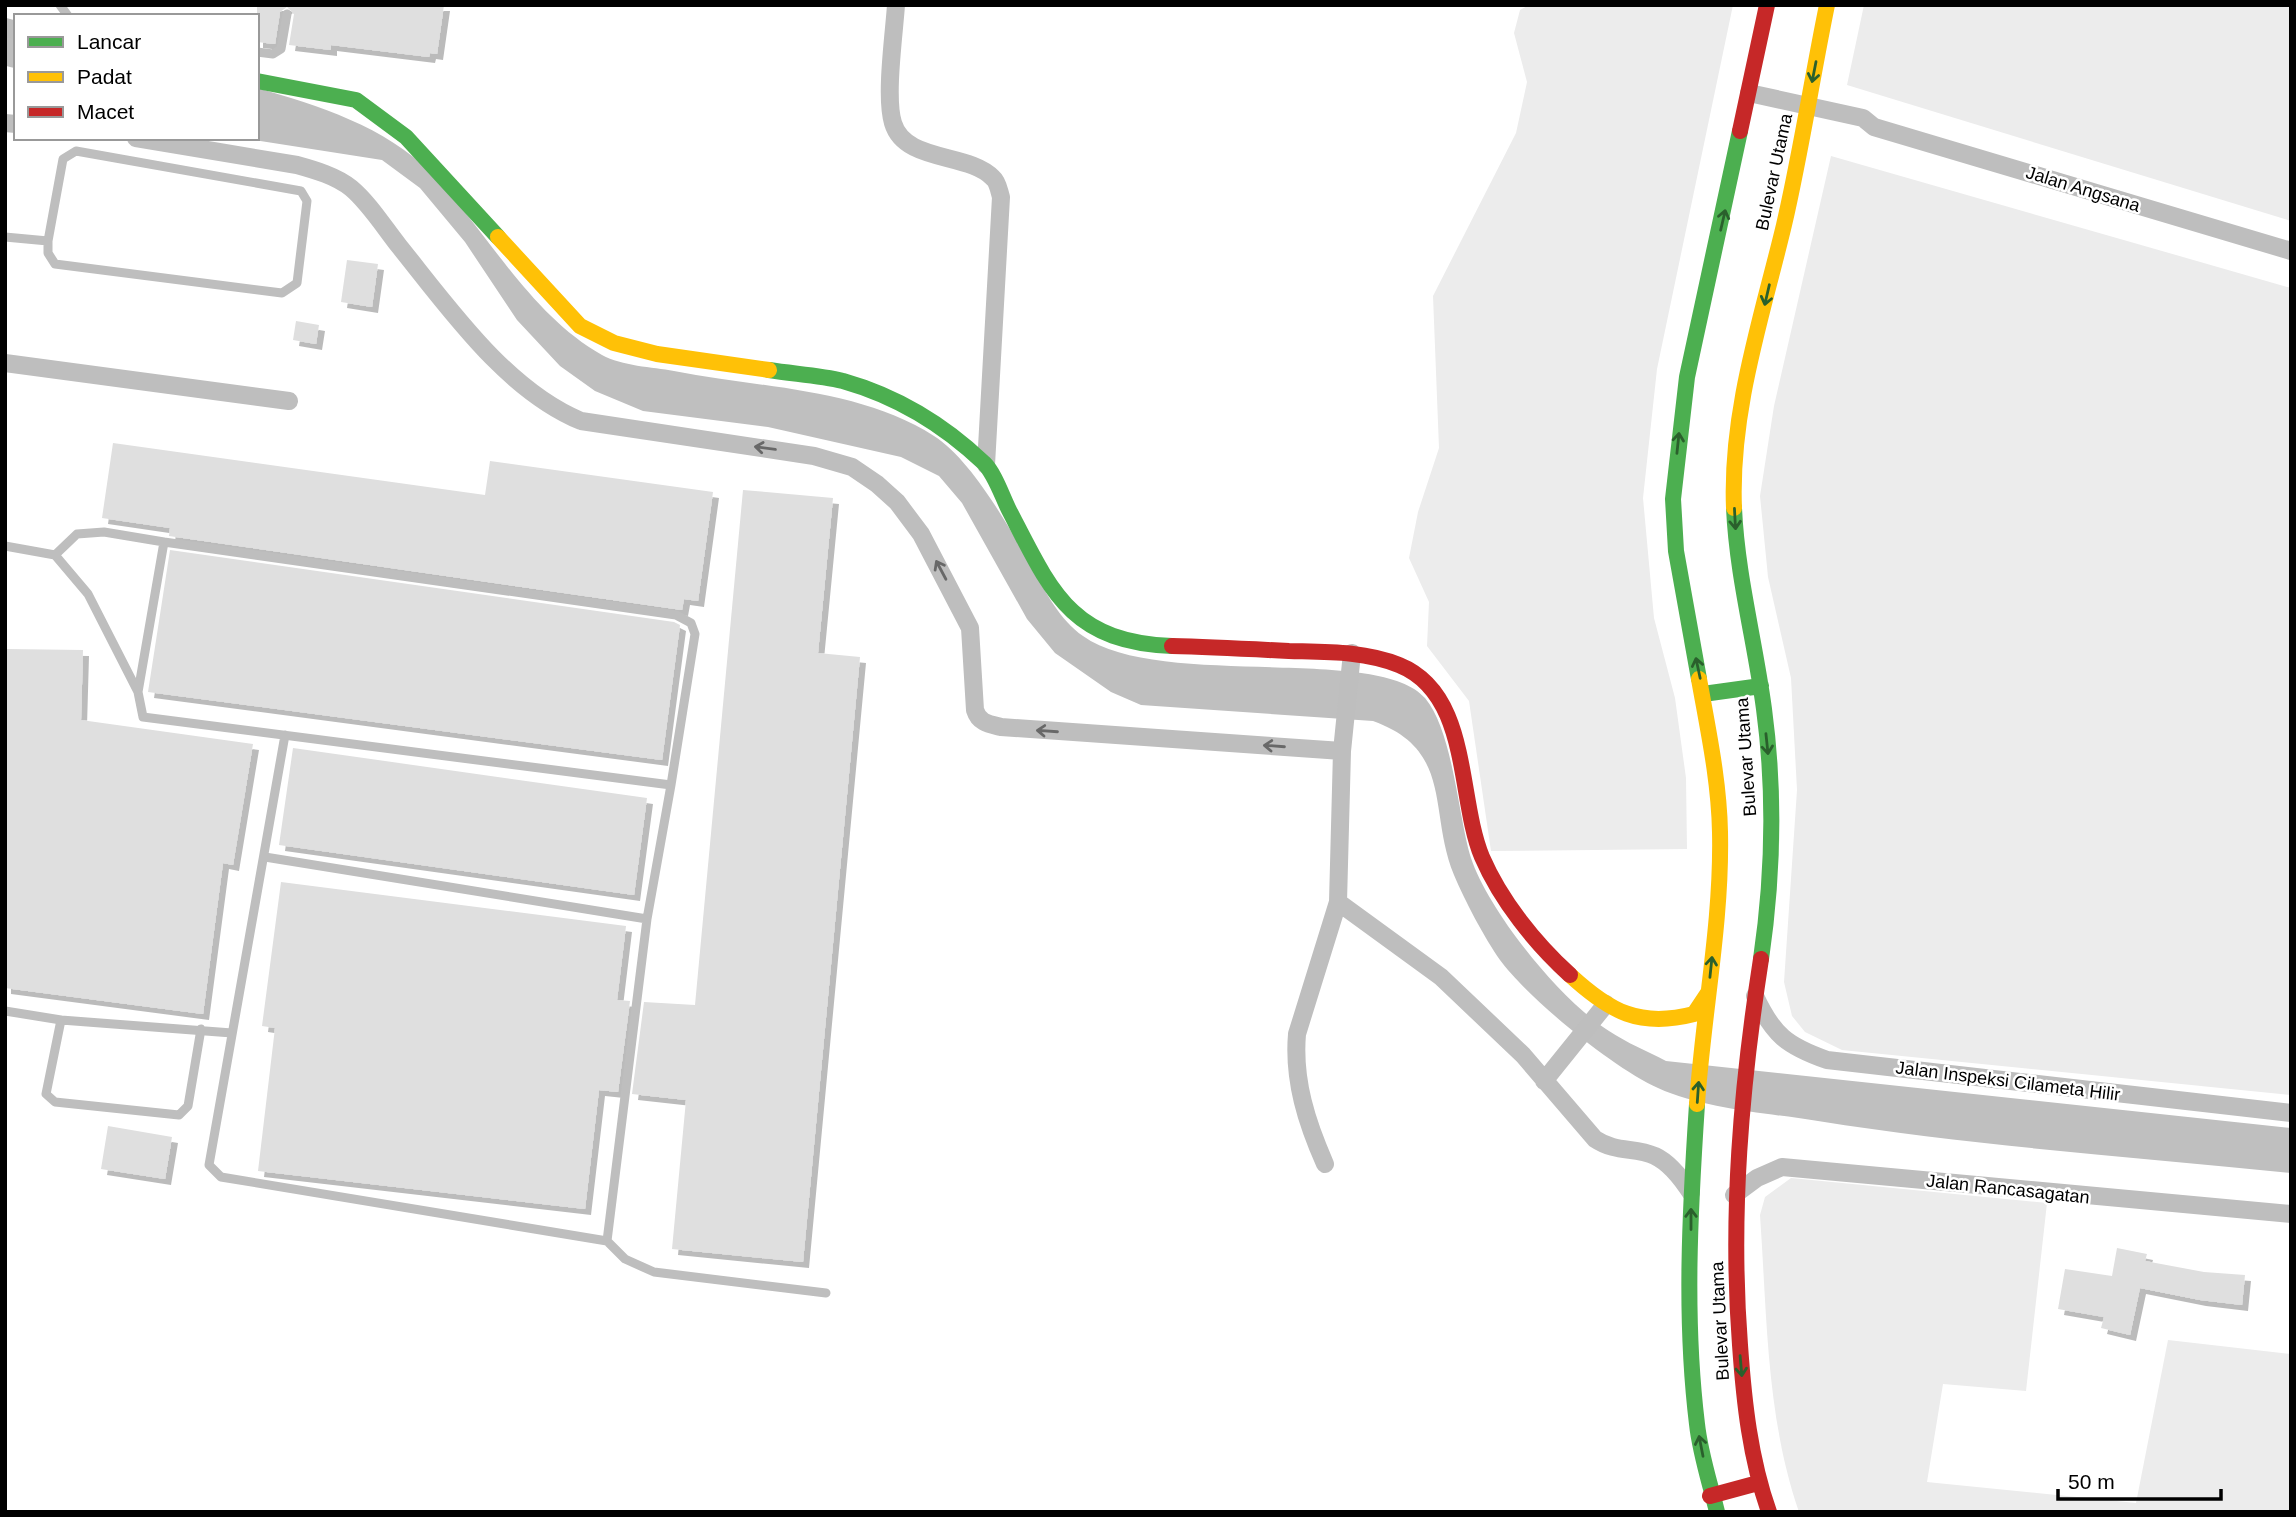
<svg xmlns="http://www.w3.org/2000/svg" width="2296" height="1517" viewBox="0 0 2296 1517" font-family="Helvetica,sans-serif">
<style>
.green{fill:#ececec}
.water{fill:#bfbfbf}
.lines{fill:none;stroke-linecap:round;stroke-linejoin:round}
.river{stroke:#bfbfbf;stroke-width:38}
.building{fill:#dfdfdf;filter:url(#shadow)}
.lane{stroke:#bebebe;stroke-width:9}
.street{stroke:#bebebe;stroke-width:18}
.fast{stroke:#4caf50;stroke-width:16}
.slow{stroke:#ffc107;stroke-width:16}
.jam{stroke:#c62828;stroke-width:16}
.oneway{stroke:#2a602c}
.oneway2{stroke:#686868}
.labels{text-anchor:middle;stroke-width:5;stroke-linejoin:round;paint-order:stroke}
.street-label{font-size:18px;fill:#000;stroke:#fff}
</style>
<defs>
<filter id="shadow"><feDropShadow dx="6" dy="6" stdDeviation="0" flood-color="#0004"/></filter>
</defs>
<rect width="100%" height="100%" fill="#fff"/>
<path class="green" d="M1529,5H1733L1657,369L1643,498L1654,618L1675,698L1686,778L1687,849L1491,851L1469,701L1427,646L1429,602L1409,558L1418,512L1439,448L1433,296L1516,133L1527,82L1514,33L1520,10Z
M1864,5H2291V221L1847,85Z
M1831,156L2291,288V1095L1842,1050L1805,1032L1792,1016L1784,982L1797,790L1791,678L1768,577L1760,496L1774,406Z
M1791,1178L2047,1203L2026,1391L1943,1384L1927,1482L2136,1503L2168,1340L2291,1354V1512H1799C1766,1417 1767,1314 1760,1215L1765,1197Z"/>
<path class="water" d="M257,88C318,105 386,127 431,173C488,232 529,314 602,355C622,366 652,367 674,371C760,388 859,388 934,436C972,460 1011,530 1033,570C1047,594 1060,620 1083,636C1158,690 1379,644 1425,698C1453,731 1458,816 1471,858C1489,912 1561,1001 1609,1031C1627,1043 1647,1051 1666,1061L2291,1128V1173C2133,1157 1975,1146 1818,1121C1768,1113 1704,1109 1658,1088C1613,1068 1529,999 1500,960C1484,937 1465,901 1454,875C1428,811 1454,750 1373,721L1141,705L1111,692L1055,653L1027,619L962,503L939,476L901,457L768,427L643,411L595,391L560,366L517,320L465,242L420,188L382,160L242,138H257Z"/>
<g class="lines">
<path class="river" d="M5,46L16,49"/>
</g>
<path class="building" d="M257,5H444L437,54L430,53L429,57L331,45V50L289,45L294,14L287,7L280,12L275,44L257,42Z
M347,260L378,264L372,307L341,302Z
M296,321L319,325L316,344L293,340Z
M113,443L485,495L490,461L713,492L698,601L684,599L682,610L169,536L170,528L102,518Z
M743,490L833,498L818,653L860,657L803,1262L672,1249L686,1100L632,1094L644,1002L695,1005Z
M170,550L674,622L680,625L662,760L148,692Z
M7,649L83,650L81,720L253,744L233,865L223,863L203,1014L5,988Z
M293,748L647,798L634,895L279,845Z
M281,882L626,926L617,1000L630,1001L618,1092L599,1090L585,1209L258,1171L275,1028L262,1026Z
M108,1126L172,1137L165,1179L101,1169Z
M2117,1248L2147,1254L2145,1261L2204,1272L2245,1275L2242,1305L2200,1300L2140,1288L2130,1335L2101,1328L2104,1317L2058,1309L2065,1269L2112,1276Z"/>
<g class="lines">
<path class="lane" d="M60,5L68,16
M257,52L273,54L281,49L287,14
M5,237L48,241V253L55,264L282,293L297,283L307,201L301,191L76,151L63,159L48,241
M5,546L55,555L88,594L138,692L143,717L671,785L647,919L607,1241L625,1259L654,1272L826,1293
M55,555L77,534L104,532L164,542
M138,692L164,542L676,615L691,623L695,634L671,785
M285,735L209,1165L221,1177L607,1241
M265,857L647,919
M5,1011L61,1020L232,1033
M61,1020L46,1094L55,1102L179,1115L188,1106L201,1029"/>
<path class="street" d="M896,5C894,35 885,97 893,123C905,163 968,152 993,178C998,182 999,191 1001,197L986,465
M5,27L16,30
M1749,93L1863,118L1874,127L2291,251
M5,123L16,124
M136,138L297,165C315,170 336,176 351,188C369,203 384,227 399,246C449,308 506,390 581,421L814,456L852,467L877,484L897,502L921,534L970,628L975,710C979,723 989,724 1001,727L1342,751
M5,363L289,401
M1352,653L1342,751L1338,902L1441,977L1523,1055L1595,1139C1616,1153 1634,1147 1655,1156C1670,1163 1682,1179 1691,1193
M1755,996C1773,1035 1787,1046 1827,1060L2291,1113
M1544,1081L1606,1004
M1325,1164C1307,1123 1293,1081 1297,1034L1338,902
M1734,1195L1757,1178L1782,1167L2291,1214"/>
<path class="fast" d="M257,81L356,100L406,137L498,237
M769,370C793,374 819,375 843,381C896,396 944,425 984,463C995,474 1002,496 1009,510C1051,591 1070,642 1172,646
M1734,508C1737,576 1755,641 1764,709C1775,791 1773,877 1761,959
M1699,679L1676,551L1673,499L1687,377L1740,131
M1703,694L1761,686
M1697,1104C1690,1210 1684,1318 1697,1424C1700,1453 1710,1483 1717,1512"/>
<path class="slow" d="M498,237L580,326L614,343L657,354L769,370
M1734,508C1730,411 1762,317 1784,225C1801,152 1812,78 1827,5
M1570,975C1610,1012 1640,1028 1694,1014L1708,993
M1697,1104C1703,1014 1722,923 1720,832C1719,780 1708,730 1699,679"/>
<path class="jam" d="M1740,131L1767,5
M1172,646C1211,647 1250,649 1289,651C1326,652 1364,651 1399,665C1471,694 1457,797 1482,857C1501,901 1535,943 1570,975
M1761,959C1741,1088 1730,1215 1740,1345C1744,1402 1750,1458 1769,1512
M1710,1496L1758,1483"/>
</g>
<defs><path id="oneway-shaft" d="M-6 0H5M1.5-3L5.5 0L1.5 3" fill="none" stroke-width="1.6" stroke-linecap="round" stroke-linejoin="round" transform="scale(1.75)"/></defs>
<g class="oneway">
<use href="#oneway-shaft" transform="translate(1814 72) rotate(101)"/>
<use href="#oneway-shaft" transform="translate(1723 220) rotate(-77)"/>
<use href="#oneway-shaft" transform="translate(1767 295) rotate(103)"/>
<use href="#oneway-shaft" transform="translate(1678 443) rotate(-84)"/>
<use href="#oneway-shaft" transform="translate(1735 519) rotate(87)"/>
<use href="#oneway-shaft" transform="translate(1698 668) rotate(-102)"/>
<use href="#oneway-shaft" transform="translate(1767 744) rotate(84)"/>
<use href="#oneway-shaft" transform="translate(1711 967) rotate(-84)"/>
<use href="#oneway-shaft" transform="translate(1698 1092) rotate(-86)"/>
<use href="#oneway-shaft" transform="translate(1691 1219) rotate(-90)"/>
<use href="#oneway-shaft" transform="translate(1741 1366) rotate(85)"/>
<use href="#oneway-shaft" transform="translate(1701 1446) rotate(-101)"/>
</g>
<g class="oneway2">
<use href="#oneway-shaft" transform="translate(765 448) rotate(-172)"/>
<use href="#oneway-shaft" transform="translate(941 570) rotate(-118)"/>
<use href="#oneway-shaft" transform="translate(1047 731) rotate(-176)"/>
<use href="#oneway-shaft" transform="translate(1274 746) rotate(-176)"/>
</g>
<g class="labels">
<g class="street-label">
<text transform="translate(1774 172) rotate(-78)" y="6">Bulevar Utama</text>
<text transform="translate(2083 189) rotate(17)" y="6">Jalan Angsana</text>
<text transform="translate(1746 757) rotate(-94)" y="6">Bulevar Utama</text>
<text transform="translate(2008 1081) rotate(7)" y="6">Jalan Inspeksi Cilameta Hilir</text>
<text transform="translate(2008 1189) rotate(6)" y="6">Jalan Rancasagatan</text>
<text transform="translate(1720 1321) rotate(-93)" y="6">Bulevar Utama</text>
</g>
</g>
<rect width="2296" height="1517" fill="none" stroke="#000000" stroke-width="14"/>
<rect x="14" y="14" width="245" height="126" fill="#ffffff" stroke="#999999" stroke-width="2"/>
<rect x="28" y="37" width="35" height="10" fill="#4caf50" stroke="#999999" stroke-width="2"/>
<text x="77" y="49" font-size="21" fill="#000000">Lancar</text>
<rect x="28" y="72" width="35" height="10" fill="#ffc107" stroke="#999999" stroke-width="2"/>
<text x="77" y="84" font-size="21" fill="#000000">Padat</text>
<rect x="28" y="107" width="35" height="10" fill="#c62828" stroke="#999999" stroke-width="2"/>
<text x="77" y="119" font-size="21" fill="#000000">Macet</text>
<path d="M2058 1489v10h163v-10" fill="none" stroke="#000000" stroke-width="3.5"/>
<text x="2068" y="1489" font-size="21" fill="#000000" stroke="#ffffff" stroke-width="5" paint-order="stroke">50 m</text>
</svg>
